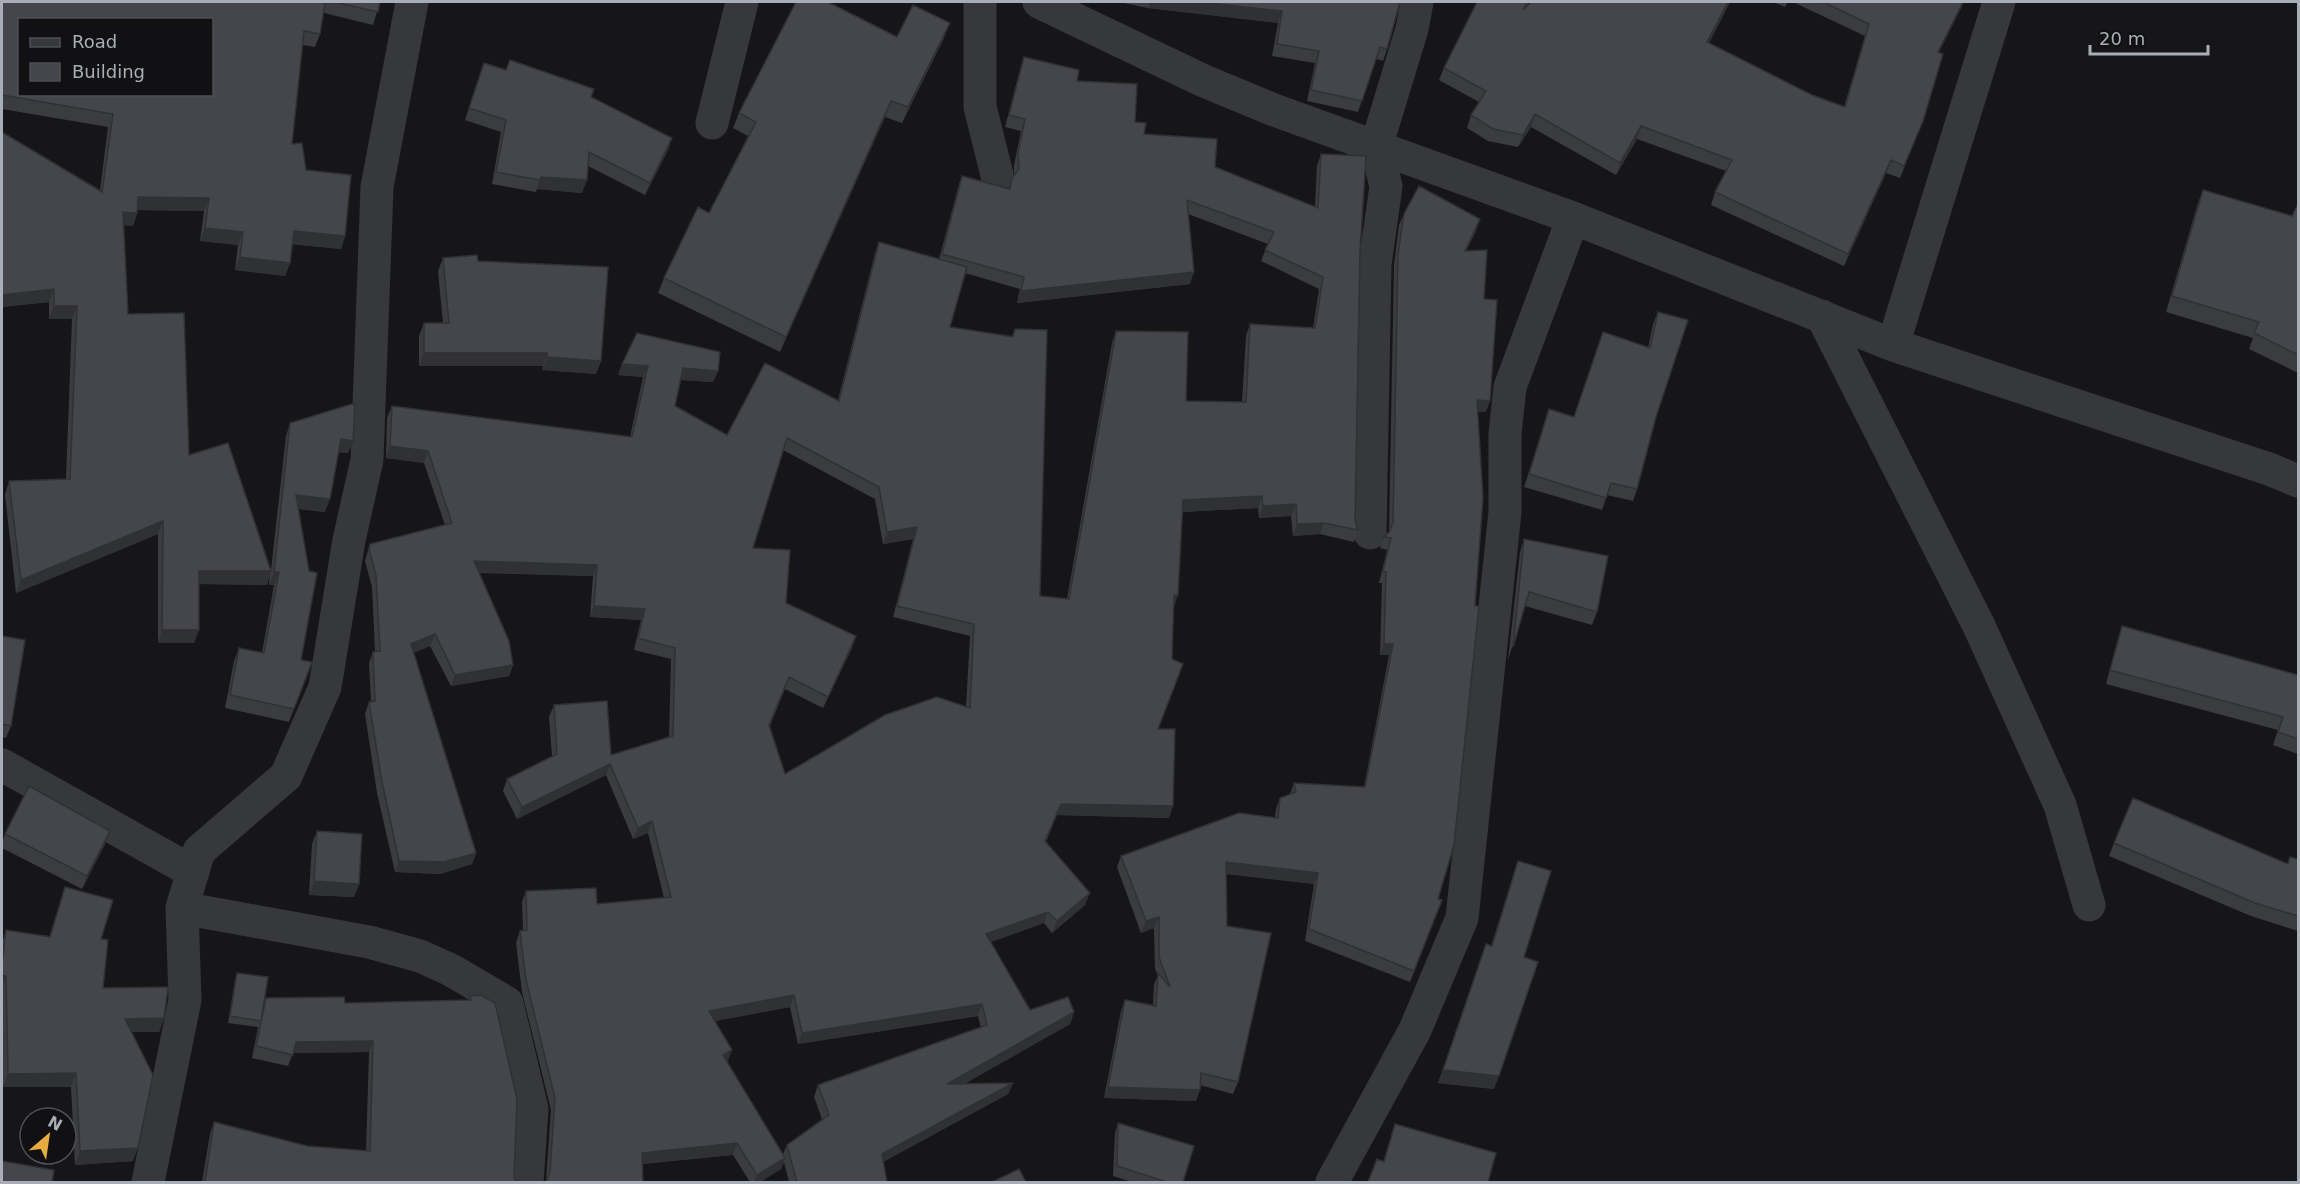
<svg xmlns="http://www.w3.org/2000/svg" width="2300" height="1184" viewBox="0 0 2300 1184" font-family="'DejaVu Sans',sans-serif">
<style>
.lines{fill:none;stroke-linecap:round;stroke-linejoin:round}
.street{stroke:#37383c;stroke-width:33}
.wall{fill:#3b3c40;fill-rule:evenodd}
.shaded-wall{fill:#303134}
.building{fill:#45464b;stroke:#303134;stroke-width:1.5;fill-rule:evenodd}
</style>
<rect width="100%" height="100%" fill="#161618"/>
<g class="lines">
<path class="street" d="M980,2V107L997,175
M1039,2L1204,81L1274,110L1573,218L1893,345L2269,469L2298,481
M712,123L742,2
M1822,316L1979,626L2060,805L2089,905
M1893,345L1999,2
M1370,533L1375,264L1386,186L1376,147L1412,29L1417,2
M2,765L193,872
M182,908L369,942L420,956L451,970L507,1003L532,1109L527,1182
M148,1182L185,1000L182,908L199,851L286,776L325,687L349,540L367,460L377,187L412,2
M1332,1182L1415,1030L1462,918L1505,512V434L1510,387L1573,218"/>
</g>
<path class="wall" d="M2,2H389L388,3L380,2L373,25L324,13L320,34L315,47L303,45L292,144L306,170L345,236L341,249L292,244L290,263L285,276L235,270L238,245L200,241L204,211L138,210L137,213L133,226L123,225L128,314L189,455L271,570L286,436L290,423L348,453L339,452L325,512L298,509L301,660L312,662L289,722L225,708L234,661L239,648L262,653L274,585H269L270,575L267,585L199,584V630L194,643H158V534L16,593L5,495L9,481L66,479L72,319H49V302L2,307V132L100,190L108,127L2,109Z
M1119,2H1400L1387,49L1383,61L1376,59L1358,112L1307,101L1315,63L1272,56L1278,23L1148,8Z
M1477,2H1529L1527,6L1531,2H1730L1709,43L1812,95L1844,107L1865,36L1793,2H1964L1939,52L1923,121L1900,178L1886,173L1844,266L1711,205L1715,192L1726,171L1637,139L1616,175L1531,127L1518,147L1488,141L1467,128L1471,115L1479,102L1439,80L1444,68Z
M1773,2H1788L1785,7Z
M944,38L902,123L885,117L780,352L658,293L664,278L709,213L748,136L733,128L739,113Z
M1024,57L1077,81L1135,122L1144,134L1215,167L1315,207L1317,166L1321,154L1360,252L1355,521L1358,530L1354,542L1320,534L1293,536L1291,516L1259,518L1258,508L1182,512L1174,607L1158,729L1169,818L1057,815L1046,842L1085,905L1052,933L1044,923L991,942L1030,1010L1074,1012L1070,1024L964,1084L1013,1083L1008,1094L883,1162L887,1182H789L784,1162L781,1169L760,1182H750L733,1155L642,1164L546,1181L551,1110L522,992L516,943L520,931H523L522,902L526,891L597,904L664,898L648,833L633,839L606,775L517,819L503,791L507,779L552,756L549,717L554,705L611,755L669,737L671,659L634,650L641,620L590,617L593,576L480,573L513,665L509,676L451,686L430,646L413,653L476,853L472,864L440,874L395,872L377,793L365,714L369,702H371L369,663L373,652L375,651L372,587L365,561L370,544L445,525L424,463L386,458L387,418L392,406L630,437L643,377L618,375L622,364L718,371L713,382L681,380L675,406L727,435L838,400L875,253L879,242L939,259L958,188L962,176L1008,189L1012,178L1014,175V165L1021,131L1005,127L1020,69ZM1188,214L1268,244L1261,261L1319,289L1313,328L1250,324L1246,336L1242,402L1186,401L1116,331L1112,343L1067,599L1040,596L1015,329L1012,336L950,327L965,273L1020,289L1017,303L1190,284ZM783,450L875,499L883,544L913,539L893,617L970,636L966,707L785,774L770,726L785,689L823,708L852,648L786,603L753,548ZM790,1007L798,1044L978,1016L981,1028L818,1085L814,1097L822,1119L787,1145L783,1154L727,1062L728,1061L715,1021Z
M484,63L591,97L672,138L668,150L645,195L588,166L582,193L537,189L536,192L492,184L501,132L465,120Z
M2203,190L2292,216L2298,204V373L2249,349L2253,338L2166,312L2197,206Z
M1404,214L1476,231L1466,251L1484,299L1486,412H1478L1438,899L1442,900L1410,982L1305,941L1314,884L1226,874L1227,926L1238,1082L1233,1094L1200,1085L1196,1101L1104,1098L1121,1011L1125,1000L1153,1005L1154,984L1158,976L1155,969L1154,928L1141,933L1117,867L1121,856L1275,817L1276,809L1280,798L1290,794L1294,783L1364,787L1389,655H1380L1382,583H1379L1387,550L1380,548L1384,537L1389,533L1394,265L1399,225Z
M443,258L478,261L601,361L596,374L542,370L543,366H419V336L424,323H443L438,271Z
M1658,312L1656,417L1637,489L1633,501L1607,495L1602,510L1524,487L1549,409L1574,417L1648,348L1653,324Z
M1524,539L1597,612L1592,625L1525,606L1508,660L1520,552Z
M2122,626L2298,675V754L2273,745L2278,730L2106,684L2118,639Z
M2,636L11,726L6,738L2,737Z
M110,831L105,844L82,889L2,848V843L5,834Z
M317,831L359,884L354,897L309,895L312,844Z
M2114,843L2287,864L2298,859V931L2251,916L2109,856Z
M1518,861L1524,957L1494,1089L1438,1083L1486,944L1491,946Z
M65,887L101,939L103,988L164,1018L159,1032H132L133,1161L75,1165L71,1087H3L2,943L6,930L50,936Z
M237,973L263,1008L266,998L345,1003L469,1000L470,996L514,1178L518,1182H202L210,1134L214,1122L307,1146L366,1151L369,1052L293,1053L288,1066L252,1058L258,1027L228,1023L235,979Z
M1118,1123L1183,1182H1132L1113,1176L1115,1133Z
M1395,1124L1488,1182L1383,1162Z"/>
<path class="shaded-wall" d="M1150,2H1201L1282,11L1278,23L1148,8Z
M1728,2H1730L1703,55L1707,42Z
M1963,2H1964L1933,64L1938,52Z
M950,23L944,38L902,123L908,107Z
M891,101L885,117L780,352L786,337Z
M1535,114L1531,127L1518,147L1523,135Z
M1641,126L1637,139L1616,175L1620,163Z
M672,138L668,150L645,195L650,183Z
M1891,160L1886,173L1844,266L1848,254Z
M541,177L587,180L582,193L537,189Z
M138,197L209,198L204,211L133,210Z
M123,212L137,213L133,226L118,225Z
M1480,219L1476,231L1461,262L1465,251Z
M205,228L243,232L238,245L200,241Z
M294,231L345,236L341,249L289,244Z
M240,257L290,263L285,276L235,270Z
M1194,272L1190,284L1017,303L1021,291Z
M54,289L49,302L2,307V295Z
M54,306H77L72,319H49Z
M424,353H547L543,366H419Z
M547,357L601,361L596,374L542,370Z
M622,364L648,366L643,377L618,375Z
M683,368L718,371L713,382L679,380Z
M1477,400L1490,401L1486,412H1473Z
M341,439L353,441L348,453L336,452Z
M390,446L428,451L424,463L386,458Z
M296,495L330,499L325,512L291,508Z
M1262,496L1258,508L1178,512L1183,500Z
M1296,504L1291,516L1259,518L1263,506Z
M163,521L158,534L16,593L21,580Z
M1324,523L1320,534L1293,536L1297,524Z
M917,527L913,539L883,544L887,532Z
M474,561L597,565L593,576L470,572Z
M199,571H271L267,585L194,584Z
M274,572H279L274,585H269Z
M1174,595H1178L1174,607Z
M594,606L645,609L641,620L590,617Z
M162,630H199L194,643H158Z
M435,634L430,646L406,656L411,644Z
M856,636L852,648L823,708L828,697Z
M1384,644H1393L1389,655H1380Z
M513,665L509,676L451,686L455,675Z
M610,764L606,775L517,819L522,807Z
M1061,804L1173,806L1169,818L1057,815L1041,853Z
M652,821L648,833L633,839L638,828Z
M110,831L105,844L82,889L87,876Z
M476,853L472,864L440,874L395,872L399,861Z
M1226,862L1318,873L1314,884L1222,873Z
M314,881L359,884L354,897L309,895Z
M1090,893L1085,905L1052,933L1057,921Z
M1048,912L1044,923L982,945L986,934Z
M1159,917L1154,928L1141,933L1146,921Z
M2,975L6,976L2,989Z
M794,995L790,1007L705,1023L709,1011Z
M982,1004L978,1016L798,1044L802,1033Z
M1074,1012L1070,1024L943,1096L947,1084Z
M164,1018L159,1032H120L125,1019Z
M373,1041L369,1052L291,1053L296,1042Z
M732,1050L728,1061L718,1067L723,1055Z
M1443,1070L1499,1076L1494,1089L1438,1083Z
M76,1073L71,1087H3L8,1074Z
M1013,1083L1008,1094L877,1165L882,1154Z
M1108,1087L1200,1090L1196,1101L1104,1098Z
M737,1143L733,1155L637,1164L642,1153Z
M138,1148L133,1161L75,1165L80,1151Z
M785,1158L781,1169L760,1182H754L757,1175Z"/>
<path class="building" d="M2,2H318L325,3L320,34L304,31L292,144L302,143L306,170L351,175L345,236L294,231L290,263L240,257L243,232L205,228L209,198L138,197L137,213L123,212L128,314L184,313L189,455L228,443L271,571H199V630H162L163,521L21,580L9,481L70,479L77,306H54V289L2,295V132L102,192L113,114L2,95V56V57ZM20,20H212V94H20Z
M334,2H380L378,12Z
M796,2H828L897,37L913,5L950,23L908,107L891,101L786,337L664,278L698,207L709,213L756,122L739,113Z
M1201,2H1400L1387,49L1380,47L1362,101L1311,90L1319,51L1277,44L1282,11Z
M1477,2H1527L1523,10L1531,2H1728L1707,42L1812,95L1845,107L1869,24L1823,2H1963L1938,52L1943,54L1923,121L1904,166L1891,160L1848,254L1715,192L1732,160L1641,126L1620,163L1535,114L1523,135L1493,129L1471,115L1486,91L1444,68Z
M1024,57L1079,70L1077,81L1137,84L1135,122L1146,123L1144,134L1217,139L1215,167L1318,208L1321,154L1366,156L1360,252L1355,521L1358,530L1324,523L1297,524L1296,504L1263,506L1262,496L1183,500L1178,595H1174L1172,659L1183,664L1158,729H1175L1173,806L1061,804L1045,841L1090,893L1057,921L1048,912L986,934L1030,1010L1068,997L1074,1012L947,1084L1013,1083L882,1154L887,1182H797L787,1145L829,1115L818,1085L987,1025L982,1004L802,1033L794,995L709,1011L732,1050L723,1055L785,1158L757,1175L737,1143L642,1153L643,1182H545L547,1180L550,1172L555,1098L526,980L520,931L527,930L526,891L596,888L597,904L671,897L652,821L638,828L610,764L522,807L507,779L557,754L554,705L607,701L611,755L673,736L675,648L638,638L645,609L594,606L597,565L474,561L509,641L513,665L455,675L435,634L411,644L476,853L444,862L399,861L382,782L369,702L375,701L373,652L380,651L376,575L369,549L370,544L452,523L428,451L390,446L392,406L632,437L648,366L622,364L637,333L720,352L718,371L683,368L675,406L727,435L765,363L839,401L879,242L967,267L950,327L1013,337L1015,329L1047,330L1040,596L1069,599L1116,331L1188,332L1186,401L1246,402L1250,324L1315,328L1323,277L1265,250L1274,232L1187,200L1194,272L1021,291L1024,277L942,254L962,176L1010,189L1012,178L1019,169L1018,153L1025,119L1009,115ZM787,438L879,487L887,532L917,527L897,606L974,624L970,708L937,697L885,715L785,774L769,725L789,677L828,697L856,636L786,603L790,550L753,548Z
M510,60L594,89L591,97L672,138L650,183L589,152L587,180L541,177L540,180L496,172L506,120L469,108L484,63L506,70Z
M1419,186L1480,219L1465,251L1487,250L1484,299L1497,300L1490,401L1477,400L1483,498L1475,606H1479L1454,845L1438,899L1442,900L1414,971L1309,929L1318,873L1226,862L1227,926L1271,933L1238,1082L1201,1073L1200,1090L1108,1087L1125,1000L1156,1006L1158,973L1170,987L1159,957V917L1146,921L1121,856L1239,813L1278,818L1280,798L1296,792L1294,783L1365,787L1393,644H1384L1386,572L1383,571L1391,538L1384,537L1390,531L1393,522L1398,254L1404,214Z
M2203,190L2292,216L2298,204V355L2254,333L2259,322L2172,296Z
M477,255L478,261L608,267L601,361L547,357V353H424V323H449L443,258Z
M1658,312L1688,320L1656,417L1637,489L1611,483L1606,498L1529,474L1549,409L1574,417L1603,332L1650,348Z
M355,403L353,441L341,439L330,499L296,495L309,571L317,573L301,660L312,662L294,709L230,695L239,648L264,653L279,572H274L290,423Z
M1524,539L1608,556L1597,612L1529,592L1513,647Z
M2122,626L2298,675V739L2278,732L2283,717L2110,670Z
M2,636L25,640L11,726L2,724Z
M29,786L110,831L87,876L5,834Z
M2133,798L2288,864L2290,857L2298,859V916L2255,903L2114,843Z
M317,831L362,834L359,884L314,881Z
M1518,861L1551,871L1524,957L1538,962L1499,1076L1443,1070L1486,944L1492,946Z
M65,887L113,900L101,939L108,940L103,988L168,987L164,1018L125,1019L153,1075L138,1148L80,1151L76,1073L8,1074L6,976L2,975V963L6,930L50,937Z
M237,973L268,977L261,1021L230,1016Z
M481,995L495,1003L517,1099L514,1178L518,1182H205L214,1122L307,1146L370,1151L373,1041L296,1042L293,1055L256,1046L266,998L344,997L345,1003L471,1000L470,996Z
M1118,1123L1194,1146L1183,1182H1167L1117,1166Z
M1395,1124L1496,1153L1488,1182H1368L1377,1159L1384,1162Z
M2,1161L54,1170L52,1182H2Z
M1019,1169L1026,1182H992Z"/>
<rect width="2300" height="1184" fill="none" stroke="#a9adb7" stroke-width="6"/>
<rect x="18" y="18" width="195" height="78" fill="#111113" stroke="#4e4f55" stroke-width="1.5"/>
<rect x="30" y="38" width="30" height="9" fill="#37383c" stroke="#4e4f55" stroke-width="1.5"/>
<text x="72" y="48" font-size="18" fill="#a9adb7">Road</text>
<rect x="30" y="63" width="30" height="18" fill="#45464b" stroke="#4e4f55" stroke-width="1.5"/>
<text x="72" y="78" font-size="18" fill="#a9adb7">Building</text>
<g transform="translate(48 1136) rotate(29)"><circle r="28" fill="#111113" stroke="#4e4f55" stroke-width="1.5"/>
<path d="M0-4.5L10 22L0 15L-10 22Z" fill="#e7ac3f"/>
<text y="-9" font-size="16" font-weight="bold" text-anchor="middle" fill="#a9adb7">N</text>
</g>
<path d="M2090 45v9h118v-9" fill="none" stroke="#a9adb7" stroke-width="3"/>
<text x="2099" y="45" font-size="18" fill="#a9adb7" stroke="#111113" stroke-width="4.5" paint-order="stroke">20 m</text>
</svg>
